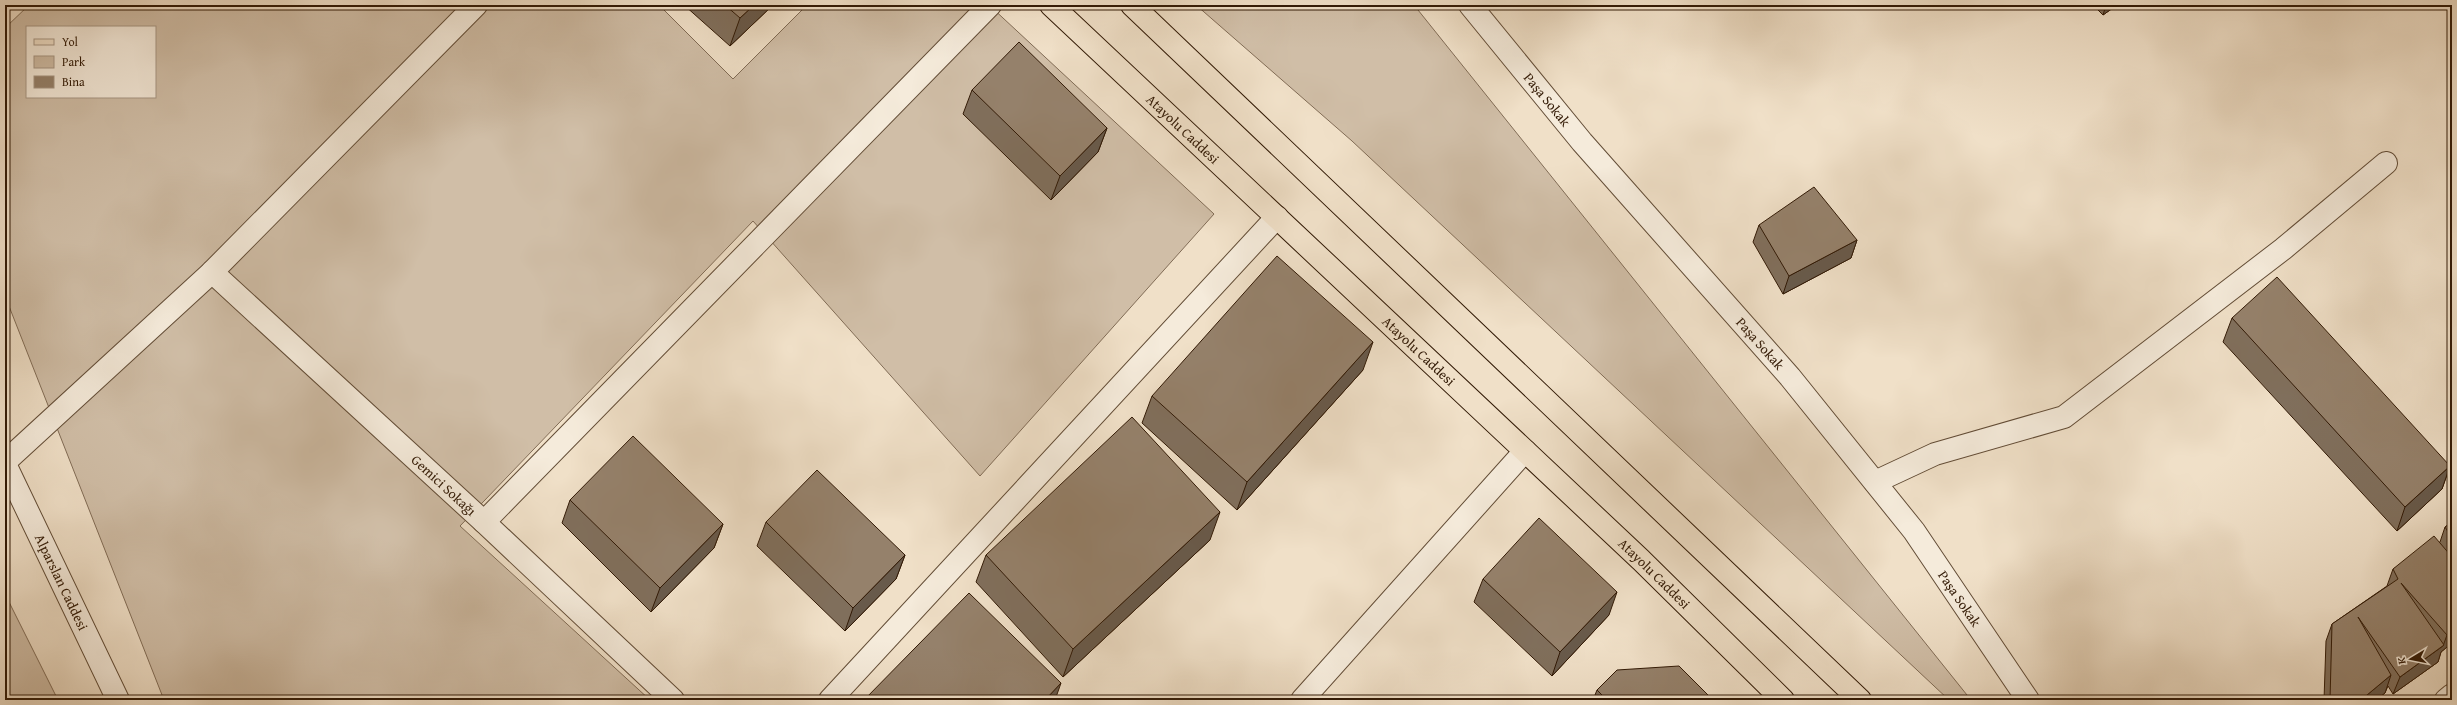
<svg xmlns="http://www.w3.org/2000/svg" width="2457" height="705" viewBox="0 0 2457 705" font-family="'Gentium Book Plus',serif">
<style>
.green{fill:#d0bea7;stroke:#816c56;fill-rule:evenodd}
.lines{fill:none;stroke-linecap:round;stroke-linejoin:round}
.minor-casing{stroke:#624c36;stroke-width:24}
.major-casing{stroke:#321a06;stroke-width:24}
.minor{stroke:#f5ebdb;stroke-width:22}
.major{stroke:#f0e0c8;stroke-width:22}
.wall{fill:#806f5c;stroke:#321a06}
.shaded-wall{fill:#685a4b;stroke:#321a06}
.building{fill:#95816b;stroke:#321a06}
.labels{text-anchor:middle;stroke-width:3;stroke-linejoin:round;paint-order:stroke}
.street-label{font-size:14px;fill:#321a06;stroke:#f5ebdb}
</style>
<rect width="100%" height="100%" fill="#f0e0c8"/>
<filter id="stains"><feTurbulence type="fractalNoise" baseFrequency=".005" numOctaves="4"/><feColorMatrix values="0 0 0 0 .2 0 0 0 0 .09 0 0 0 0 .02 0 0 0 .5 -.17"/></filter>
<radialGradient id="worn" r=".72"><stop offset=".6" stop-color="#630" stop-opacity="0"/><stop offset="1" stop-color="#630" stop-opacity=".3"/></radialGradient>
<path class="green" d="M29,5H659L733,79L807,5H989L1214,214L980,476L753,221L460,526L650,700H164L5,296V28ZM27,27H155V97H27Z
M1196,5H1414L1971,700H1949L1352,141Z
M5,594L58,700H5Z"/>
<g class="lines">
<g class="minor-casing">
<g id="minor">
<path id="s1" d="M1470,5L1582,142L1790,377L1914,531L2028,700"/>
<path id="s2" d="M212,272L484,522L673,700"/>
<path d="M5,462L212,272L476,5"/>
<path id="s3" d="M5,464L118,700"/>
<path d="M1875,482L1935,454L2064,417L2283,249L2386,163"/>
<path d="M484,522L990,5"/>
<path d="M830,700L1277,217"/>
<path d="M1302,700L1525,451"/>
<path d="M2446,700L2452,695"/>
</g>
</g>
<g class="major-casing">
<g id="major">
<path id="s4" d="M1051,5L1641,560L1783,700"/>
<path d="M1132,5L1860,700"/>
</g>
</g>
<use href="#minor" class="minor"/>
<use href="#major" class="major"/>
</g>
<path class="wall" d="M684,5H773L730,46Z
M2093,5H2117L2103,15Z
M972,90L1107,128L1098,152L1051,200L963,114Z
M1759,225L1857,240L1851,258L1783,294L1753,242Z
M2232,318L2450,466L2442,489L2397,531L2223,342Z
M1363,370L1237,510L1142,423L1152,396Z
M570,500L723,524L714,548L651,612L562,523Z
M766,522L905,555L896,579L845,631L757,546Z
M2452,522V643L2441,652L2438,662L2393,694L2388,686L2385,693L2376,700H2324L2326,641L2332,624L2387,586L2393,569L2440,542L2445,527Z
M1210,540L1063,677L976,582L986,555Z
M1483,579L1609,615L1552,676L1474,602Z
M1597,690L1713,700H1593Z"/>
<path class="shaded-wall" d="M754,5H773L730,46L740,18Z
M2106,5H2117L2103,15Z
M1107,128L1098,152L1051,200L1060,176Z
M1857,240L1851,258L1783,294L1789,276Z
M1373,342L1363,370L1237,510L1247,482Z
M2450,466L2442,489L2397,531L2405,507Z
M1220,512L1210,540L1063,677L1073,649Z
M723,524L714,548L651,612L660,588Z
M905,555L896,579L845,631L853,608Z
M1617,592L1609,615L1552,676L1560,652Z
M2452,631V643L2441,652L2438,662L2393,694L2400,677L2443,646L2447,635Z
M2391,675L2385,693L2376,700H2361Z
M1061,683L1055,700H1045Z"/>
<path class="building" d="M725,5H754L740,18Z
M1019,42L1107,128L1060,176L972,90Z
M1814,187L1857,240L1789,276L1759,225Z
M1277,256L1373,342L1247,482L1152,396Z
M2277,277L2450,466L2405,507L2232,318Z
M1132,417L1220,512L1073,649L986,555Z
M633,436L723,524L660,588L570,500Z
M817,470L905,555L853,608L766,522Z
M1539,518L1617,592L1560,652L1483,579Z
M2452,522V538L2445,527Z
M2434,536L2452,557V631L2447,635L2401,583L2444,645L2400,677L2358,617L2391,675L2361,700H2330L2332,624L2398,579L2393,569Z
M969,593L1061,683L1045,700H864Z
M1679,666L1713,700H1607L1597,690L1617,670Z"/>
<g class="labels">
<g class="street-label">
<text dy="5" stroke="none"><textPath href="#s1" startOffset="122">Paşa Sokak</textPath></text>
<text dy="5" stroke="none"><textPath href="#s4" startOffset="181">Atayolu Caddesi</textPath></text>
<text dy="5" stroke="none"><textPath href="#s1" startOffset="446">Paşa Sokak</textPath></text>
<text dy="5" stroke="none"><textPath href="#s4" startOffset="505">Atayolu Caddesi</textPath></text>
<text dy="5" stroke="none"><textPath href="#s2" startOffset="315">Gemici Sokağı</textPath></text>
<text dy="5" stroke="none"><textPath href="#s4" startOffset="829">Atayolu Caddesi</textPath></text>
<text dy="5" stroke="none"><textPath href="#s3" startOffset="131">Alparslan Caddesi</textPath></text>
<text dy="5" stroke="none"><textPath href="#s1" startOffset="770">Paşa Sokak</textPath></text>
</g>
</g>
<rect width="2457" height="705" fill="none" stroke="#f0e0c8" stroke-width="20"/>
<rect x="6" y="6" width="2445" height="693" fill="none" stroke="#321a06" stroke-width="2"/>
<rect x="10" y="10" width="2437" height="685" fill="none" stroke="#321a06"/>
<rect x="26" y="26" width="130" height="72" fill="#f5ebdb" stroke="#a79786"/>
<rect x="34" y="39" width="20" height="6" fill="#f0e0c8" stroke="#a79786"/>
<text x="62" y="46" font-size="12" fill="#321a06">Yol</text>
<rect x="34" y="56" width="20" height="12" fill="#d0bea7" stroke="#a79786"/>
<text x="62" y="66" font-size="12" fill="#321a06">Park</text>
<rect x="34" y="76" width="20" height="12" fill="#95816b" stroke="#a79786"/>
<text x="62" y="86" font-size="12" fill="#321a06">Bina</text>
<g transform="translate(2411 659) rotate(260)" stroke="#f5ebdb" stroke-width="3" paint-order="stroke">
<path d="M0-3L7 15L0 10L-7 15Z" fill="#321a06"/>
<text y="-6" font-size="11" font-weight="bold" text-anchor="middle" fill="#321a06">K</text>
</g>
<rect width="100%" height="100%" filter="url(#stains)"/>
<rect width="100%" height="100%" fill="url(#worn)"/>
</svg>
